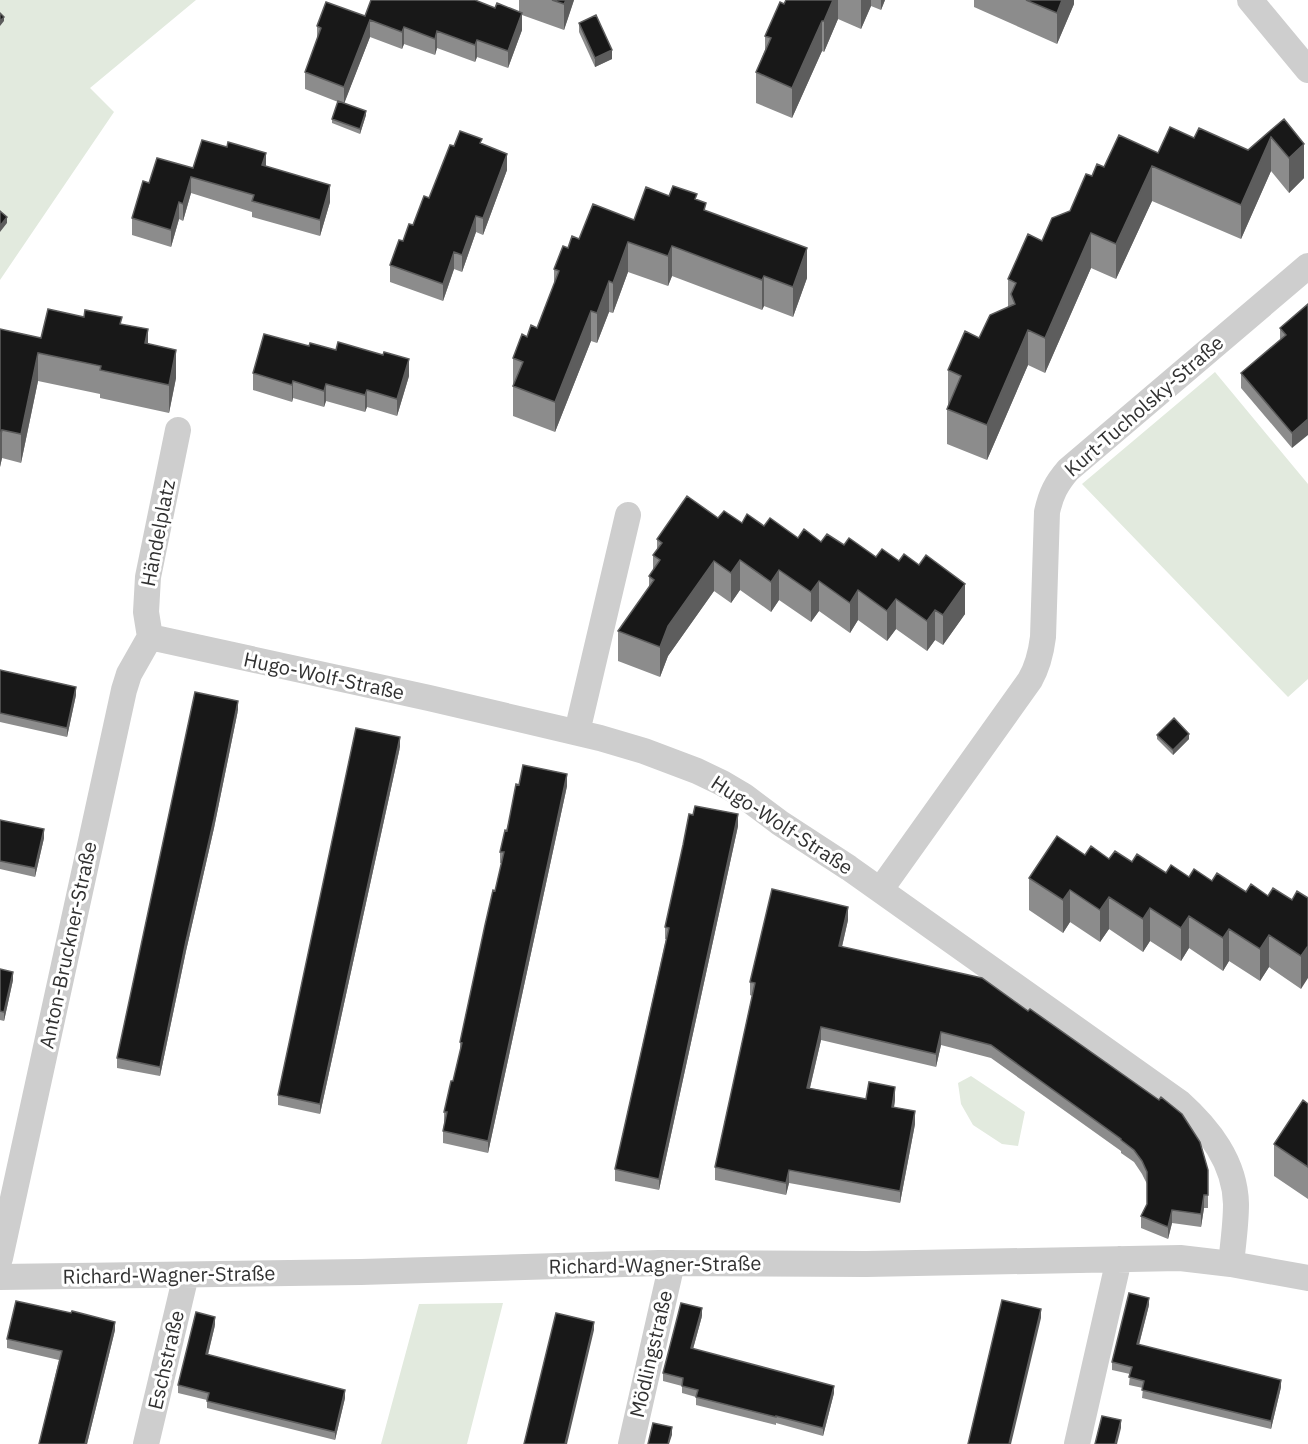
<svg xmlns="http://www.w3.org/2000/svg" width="1308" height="1444" viewBox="0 0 1308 1444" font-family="'IBM Plex Sans',sans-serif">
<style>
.green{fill:#e2eade}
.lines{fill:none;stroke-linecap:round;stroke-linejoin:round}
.minor{stroke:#cecece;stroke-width:26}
.wall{fill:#8c8c8c}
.shaded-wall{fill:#5d5d5d}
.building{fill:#181818;stroke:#5d5d5d;stroke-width:1.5}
.labels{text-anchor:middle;stroke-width:6;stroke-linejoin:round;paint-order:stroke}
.street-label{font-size:20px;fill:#313131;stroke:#fff}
</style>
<rect width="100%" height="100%" fill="#fff"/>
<path class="green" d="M0,0H196L90,88L114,112L0,280Z
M1215,372L1308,484V679L1288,697L1082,484Z
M971,1076L1025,1112L1018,1146L1002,1144L973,1125L961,1104L958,1083Z
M503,1303L467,1444H381L419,1304Z"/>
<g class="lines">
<path class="minor" d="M1250,0L1308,70
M150,637L429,698L600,738L644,751L697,771L722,783L744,796L780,823L849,868L1179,1102C1209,1129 1235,1162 1236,1204C1236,1224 1233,1244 1231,1264
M150,637L146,612L148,577L178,430
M577,732L628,515
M881,889L1030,680C1038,666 1041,653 1043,637L1047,512C1051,494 1056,484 1068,470L1308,266
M0,1258L124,690L129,674L150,637
M0,1277L361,1272L659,1263L866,1264L1180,1258L1231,1264L1308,1278
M146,1444L186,1275
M631,1444L672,1263
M1077,1444L1119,1259"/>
</g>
<path class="wall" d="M519,0H574L564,30L522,15V30L508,68L477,57L475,62L437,48L435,55L404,44L402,49L370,37L344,103L366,115L360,134L332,123V119L338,102L305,89V72L317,39V26L365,16L495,8L519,12Z
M786,0H885L881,10L871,6L861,29L838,19L824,52L822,51L792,118L756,103V72L765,50V36Z
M974,0H1074V4L1057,44L974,7Z
M579,23L612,59L595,67L579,32Z
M1284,119L1304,178L1289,193L1271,171L1241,239L1152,201L1116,279L1091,268L1045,373L1028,365L987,460L947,444V409L948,405V370L1008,307V279L1070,211L1092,176L1104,167L1158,153L1194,138L1248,150Z
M482,144L507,170L483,235L476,232L462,272L454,269L443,301L390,282V265L403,241L429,198L454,146Z
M266,166L330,202L320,236L252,217V212L191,193L183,221L179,219L171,247L132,235V218L149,183L193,168Z
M669,196L697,200L706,211L807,278L793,317L764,306L762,310L672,276L668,286L628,272L613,313L609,312L597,343L591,341L555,432L513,416V358L527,337L537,328L554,284V269L568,248L579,239L634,220Z
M1308,304L1292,448L1241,388V373L1280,340V328Z
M84,317L122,324L148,344L176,378L169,413L100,398V394L38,381L21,463L2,458L0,467V329L41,338Z
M253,373L409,376L397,416L367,407L365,412L326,401L324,407L293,398L292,402L253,390Z
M718,518L742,523L764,526L798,538L844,545L876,557L965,614L943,645L935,640L927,651L896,629L887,641L858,620L850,633L819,611L811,622L779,600L771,612L740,590L731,603L714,591L668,656L660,677L618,661V631L649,587V576L653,571V555L657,550V539Z
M0,670L76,695L67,737L0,722Z
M238,710L214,828L186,951L160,1076L117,1068V1058Z
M1157,735L1189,739L1173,755L1157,739Z
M400,747L320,1114L278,1105V1095Z
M519,785L567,786L488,1153L443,1143V1131L444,1124V1112L453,1081L460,1052V1042L502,863H500V852Z
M693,815L738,826L659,1190L615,1181V1169L666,939H665V927Z
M0,820L44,838L35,877L0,869Z
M1085,855L1132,862L1166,873L1212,881L1246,892L1292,900L1308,898L1301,989L1269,967L1260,981L1229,961L1223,971L1189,948L1181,961L1150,941L1143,952L1109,929L1100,942L1070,922L1063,933L1029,910V878Z
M848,920L842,947L1208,1170V1208H1204L1201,1227L1172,1223L1168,1239L1141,1228V1216L1147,1204V1184L1142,1174L1134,1162L1121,1153V1151L991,1058L941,1045L936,1067L821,1040L810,1088L866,1099L895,1100L894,1107L915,1124L900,1203L789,1183L786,1195L715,1180V1167L752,996L750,995V982Z
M0,969L13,980L4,1021L0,1020Z
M1308,1104V1199L1274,1176V1144Z
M1149,1305L1139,1345L1281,1387L1271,1429L1142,1398L1143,1388L1129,1385L1130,1374L1112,1370V1362Z
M702,1316L693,1349L834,1393L823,1436L776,1423V1425L696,1405V1397L682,1393V1386L663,1381V1373Z
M215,1325L208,1355L345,1398L335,1440L207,1408V1400L178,1393V1385Z
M115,1330L87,1444H39L59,1360L7,1348V1339Z"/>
<path class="shaded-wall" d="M566,0H574L564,30V4Z
M833,0H838V19L824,52V21Z
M861,0H871V6L861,29Z
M881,0H885L881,10Z
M1062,0H1074V4L1057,44V13Z
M522,13V30L508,68V51Z
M4,17V21L0,26V21Z
M370,20V37L344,104V87Z
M822,21V51L792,118V88Z
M404,27V44L402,49V32Z
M437,31V48L435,55V39Z
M477,40V57L475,62V45Z
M612,50V59L595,67V58Z
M366,111V115L360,134V129Z
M1271,137V171L1241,239V205Z
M1304,144V178L1289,193V158Z
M266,153V170L262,165Z
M507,154V170L483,235V218Z
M1152,166V201L1116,279V244Z
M191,177V193L183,221V204Z
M330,185V202L320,236V220Z
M179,202V219L171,247V230Z
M476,216V232L462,272V255Z
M7,217V223L0,232V226Z
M1091,233V268L1045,373V338Z
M628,242V272L613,313V283Z
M672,246V276L668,286V256Z
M807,248V278L793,317V287Z
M454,252V269L443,301V284Z
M764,276V306L762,310V280Z
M609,281V312L597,343V313Z
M591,311V341L555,432V402Z
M148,329V358L145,343Z
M1028,330V365L987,460V425Z
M176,350V378L169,413V385Z
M38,353V381L21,463V434Z
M409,359V376L397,416V399Z
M293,381V398L292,402V385Z
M326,384V401L324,407V391Z
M367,390V407L365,412V395Z
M1308,419V435L1292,448V433Z
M2,430V458L0,467V439Z
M740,560V590L731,603V573Z
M714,561V591L668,656L660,677V647L668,626Z
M779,570V600L771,612V582Z
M819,581V611L811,622V592Z
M965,584V614L943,645V615Z
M858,590V620L850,633V603Z
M896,599V629L887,641V611Z
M935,610V640L927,651V621Z
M76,687V695L67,737V728Z
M238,701V710L214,828L186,951L160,1076V1067L186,941Z
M1189,734V739L1173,755V750Z
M400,737V747L320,1114V1104Z
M567,774V786L488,1153V1141Z
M738,814V826L659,1190V1179Z
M44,829V838L35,877V868Z
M1070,890V922L1063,933V900Z
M1109,897V929L1100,942V910Z
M848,907V920L839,959V946Z
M1150,908V941L1143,952V919Z
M1189,916V948L1181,961V928Z
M1229,929V961L1223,971V938Z
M1269,935V967L1260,981V949Z
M1308,946V978L1301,989V956Z
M13,972V980L4,1021V1012Z
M821,1027V1040L807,1100V1088Z
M941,1032V1045L936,1067V1054Z
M895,1087V1100L892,1120V1107Z
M915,1111V1124L900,1203V1191Z
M789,1170V1183L786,1195V1183Z
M1204,1195V1208L1201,1227V1214Z
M1172,1210V1223L1168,1239V1227Z
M1149,1298V1305L1137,1352V1344Z
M702,1308V1316L691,1356V1348Z
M1041,1309V1318L1011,1444H1009Z
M215,1317V1325L206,1362V1354Z
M115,1322V1330L87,1444H85Z
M594,1322V1330L567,1444H565Z
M1281,1380V1387L1271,1429V1421Z
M834,1386V1393L823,1436V1428Z
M345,1390V1398L335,1440V1432Z
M1121,1420V1428L1117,1444H1115Z
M672,1427V1435L669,1444H668Z"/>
<path class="building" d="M371,0H475L495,8L497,3L522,13L508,51L477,40L475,45L437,31L435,39L404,27L402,32L370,20L344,87L305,72L321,28L317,26L326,2L365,16Z
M552,0H566L564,4Z
M786,0H833L824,21H822L792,88L756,72L771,38L765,36L780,2L784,4Z
M1026,0H1062L1057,13Z
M0,13L4,17L0,21Z
M596,15L612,50L595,58L579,23Z
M338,101L366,111L360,129L332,119Z
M1284,119L1304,144L1289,158L1271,137L1241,205L1152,166L1116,244L1091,233L1045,338L1028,330L987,425L947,409L961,376L948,370L965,331L979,338L990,315L1015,304L1011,294L1016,283L1008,279L1028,234L1042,241L1052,218L1070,211L1086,174L1092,176L1097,164L1104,167L1119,135L1158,153L1170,127L1194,138L1199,128L1248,150Z
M460,131L482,139L480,143L507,154L483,218L476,216L462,255L454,252L443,284L390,265L399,240L403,241L409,224L413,225L424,196L429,198L450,145L454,146Z
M202,140L227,147L228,142L266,153L262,165L330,185L320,220L252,201L254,195L191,177L183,204L179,202L171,230L132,218L143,181L149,183L157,158L193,168Z
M673,186L697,194L695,199L706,203L704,210L807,248L793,287L764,276L762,280L672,246L668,256L628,242L613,283L609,281L597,313L591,311L555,402L513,386L523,362L513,358L522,334L527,337L531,325L537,328L559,271L554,269L563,246L568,248L572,236L579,239L593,204L634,220L646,187L669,196Z
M0,211L7,217L0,226Z
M1308,304V419L1292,433L1241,373L1286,335L1280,328Z
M48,309L84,317L85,310L122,317L120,324L148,329L145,343L176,350L169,385L100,370L101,366L38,353L21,434L2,430L0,439V329L41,338Z
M264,334L309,346L310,343L336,350L338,342L383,355L384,352L409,359L397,399L367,390L365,395L326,384L324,391L293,381L292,385L253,373Z
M687,496L718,518L724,511L742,523L747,514L764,526L770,518L798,538L804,529L821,542L827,534L844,545L849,538L876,557L882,549L899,561L904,554L919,565L926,555L965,584L943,615L935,610L927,621L896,599L887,611L858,590L850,603L819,581L811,592L779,570L771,582L740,560L731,573L714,561L668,626L660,647L618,631L654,580L649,576L660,560L653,555L662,543L657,539Z
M0,670L76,687L67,728L0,713Z
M195,692L238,701L214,819L186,941L160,1067L117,1058Z
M1174,718L1189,734L1173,750L1157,735Z
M356,728L400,737L320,1104L278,1095Z
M523,765L567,774L488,1141L443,1131L447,1112H444L451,1081H453L462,1043L460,1042L485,925L493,890L495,891L504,852H500L505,830L507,831L516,784L519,785Z
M695,806L738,814L659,1179L615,1169L669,928L665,927L683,845L689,814L693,815Z
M0,820L44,829L35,868L0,861Z
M1057,836L1085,855L1091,846L1109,859L1115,851L1132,862L1137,854L1166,873L1171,865L1189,877L1194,869L1212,881L1217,873L1246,892L1251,884L1268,896L1273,888L1292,900L1297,891L1308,898V946L1301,956L1269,935L1260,949L1229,929L1223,938L1189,916L1181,928L1150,908L1143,919L1109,897L1100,910L1070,890L1063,900L1029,878Z
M772,889L848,907L839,946L982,978L1028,1011L1030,1009L1159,1100L1161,1097L1182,1114L1200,1142L1208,1170V1195H1204L1201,1214L1172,1210L1168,1227L1141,1216L1147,1204V1172L1142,1161L1134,1150L1121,1140V1139L991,1045L941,1032L936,1054L821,1027L807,1088L866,1099L869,1082L895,1087L892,1107L915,1111L900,1191L789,1170L786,1183L715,1167L755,983L750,982Z
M0,969L13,972L4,1012L0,1011Z
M1303,1100L1308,1104V1167L1274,1144Z
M1129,1293L1149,1298L1137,1344L1281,1380L1271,1421L1142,1390L1144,1381L1129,1377L1132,1367L1112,1362Z
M1002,1300L1041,1309L1009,1444H968Z
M16,1301L71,1313L72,1311L115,1322L85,1444H39L62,1351L7,1339Z
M681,1303L702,1308L691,1348L834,1386L823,1428L776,1416V1417L696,1397L698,1390L682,1386L683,1378L663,1373Z
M196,1312L215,1317L206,1354L345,1390L335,1432L207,1401L209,1393L178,1385Z
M556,1313L594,1322L565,1444H524Z
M1102,1416L1121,1420L1115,1444H1095Z
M653,1423L672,1427L668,1444H648Z"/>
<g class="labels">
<g class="street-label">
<text transform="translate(1144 406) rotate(-41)" y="7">Kurt-Tucholsky-Straße</text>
<text transform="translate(158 533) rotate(-79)" y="7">Händelplatz</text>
<text transform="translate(324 676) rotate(12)" y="7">Hugo-Wolf-Straße</text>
<text transform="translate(782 825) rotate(33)" y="7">Hugo-Wolf-Straße</text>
<text transform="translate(68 945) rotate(-78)" y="7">Anton-Bruckner-Straße</text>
<text transform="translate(655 1265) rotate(-1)" y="7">Richard-Wagner-Straße</text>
<text transform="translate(169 1275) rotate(-1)" y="7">Richard-Wagner-Straße</text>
<text transform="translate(651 1354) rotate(-77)" y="7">Mödlingstraße</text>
<text transform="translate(166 1360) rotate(-77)" y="7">Eschstraße</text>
</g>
</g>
</svg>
